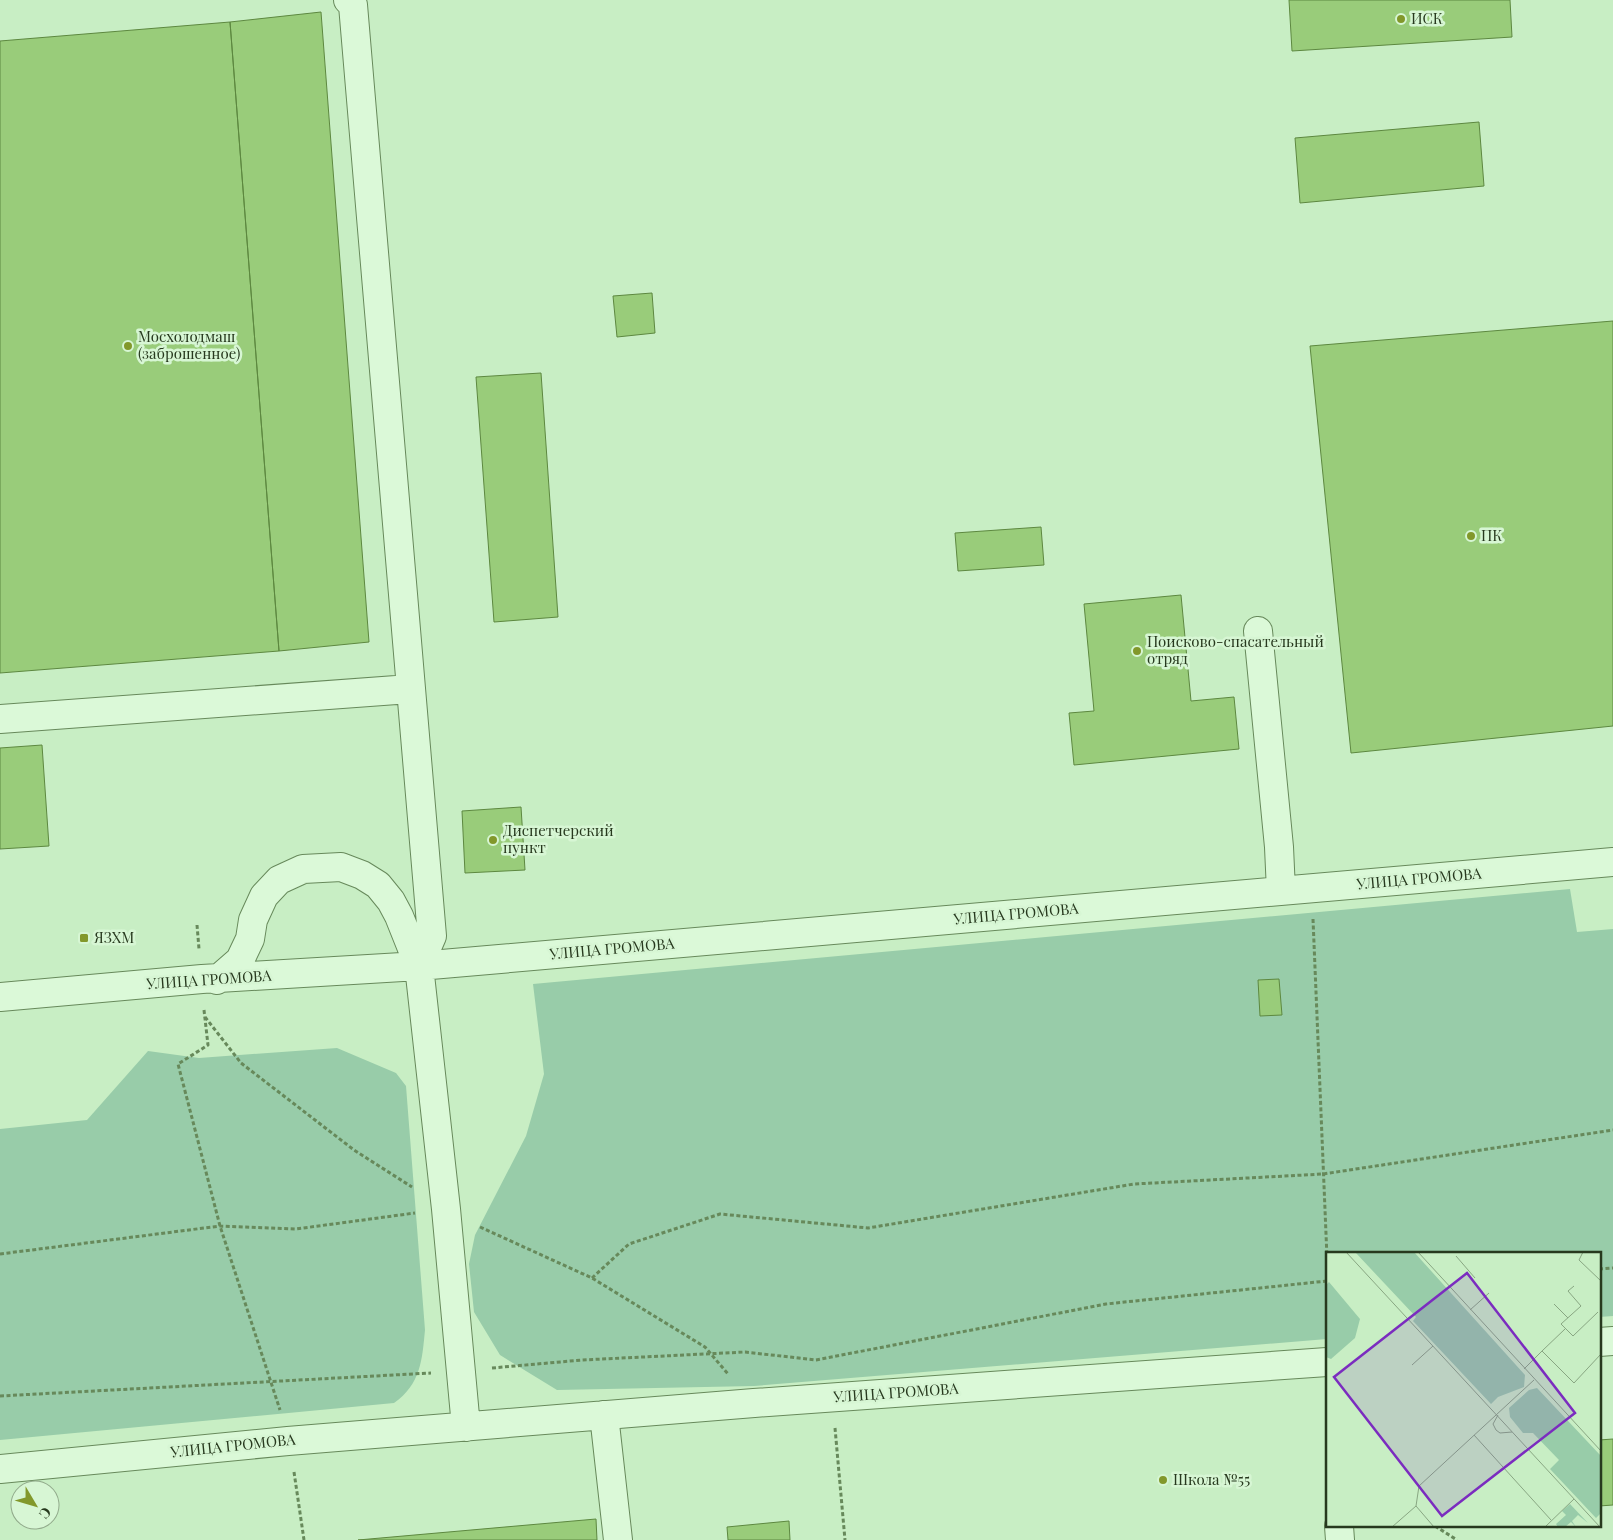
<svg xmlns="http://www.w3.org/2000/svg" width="1613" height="1540" viewBox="0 0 1613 1540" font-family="'Playfair Display',serif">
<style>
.green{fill:#98cca9}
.building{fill:#99cc7a;stroke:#5d8840}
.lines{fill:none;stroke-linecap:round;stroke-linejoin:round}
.minor-casing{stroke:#67895b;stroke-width:30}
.path{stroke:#67895b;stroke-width:3;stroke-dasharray:4 2.5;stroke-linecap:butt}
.minor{stroke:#dbf9d8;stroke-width:28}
.poi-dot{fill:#82982b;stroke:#d7f6d4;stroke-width:2}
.labels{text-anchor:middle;stroke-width:5;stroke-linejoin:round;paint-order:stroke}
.poi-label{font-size:15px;fill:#27391e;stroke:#d7f6d4;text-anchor:start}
.street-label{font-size:15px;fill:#27391e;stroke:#d7f6d4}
.inset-road{fill:none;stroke:#88a682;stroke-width:1}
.view{fill:#7b2cbf;fill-opacity:0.15;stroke:#7b2cbf;stroke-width:2.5}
.inset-edge{fill:none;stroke:#27391e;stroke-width:2.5}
</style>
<rect width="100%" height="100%" fill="#c8eec4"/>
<path class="green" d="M1570,889L1577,932L1613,929V1316L1599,1317V1254H1327V1339L754,1386L557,1390L500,1355L474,1312L469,1264L475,1235L526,1136L544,1074L533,984Z
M337,1048L396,1073L406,1086L425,1330C422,1360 421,1384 394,1403L0,1440V1129L87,1120L148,1051L199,1058Z"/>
<path class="building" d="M1289,0H1510L1512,37L1292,51Z
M321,12L369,642L279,651L230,22Z
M230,22L279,651L0,673V41Z
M1479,122L1484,186L1300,203L1295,138Z
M652,293L655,333L617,337L613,296Z
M1613,321V726L1351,753L1310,346Z
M541,373L558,617L494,622L476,377Z
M1041,527L1044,565L958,571L955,533Z
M1181,595L1191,701L1234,697L1239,749L1074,765L1069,713L1094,711L1084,604Z
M42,745L49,846L0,849V748Z
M521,807L525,870L465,873L462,811Z
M1279,979L1282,1015L1260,1016L1258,980Z
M1613,1439V1505L1599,1506V1440Z
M596,1519L597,1540H358Z
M789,1521L790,1540H728L727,1527Z"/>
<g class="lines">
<g class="minor-casing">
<path id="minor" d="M348,0L353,5L432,936L419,966
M1258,631L1279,847L1281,891
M0,719L410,689
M217,980L240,960L250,939L253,920L264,896L279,880L303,869L341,867L362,875L378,885L391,901L399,916L419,966L446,1209L466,1427
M0,997L202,979L419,966L1613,862
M1599,1342L1613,1341
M604,1415L618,1540
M0,1469L288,1441L754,1403L1327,1362
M1339,1526L1340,1540"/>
</g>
<path class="path" d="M1313,919L1327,1258
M197,925L199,949
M204,1010L208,1045L178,1064L220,1226L280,1410
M205,1017L241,1063L354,1150L412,1187
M480,1227L592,1278L705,1347L728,1374
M0,1254L220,1226L296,1229L415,1213
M1599,1269L1613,1268
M592,1278L629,1244L720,1214L868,1228L1134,1184L1323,1174L1613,1130
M492,1368L582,1360L745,1352L816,1360L1106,1304L1327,1281
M0,1396L431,1373
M835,1428L845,1540
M294,1472L304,1540
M1435,1526L1457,1540"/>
<use href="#minor" class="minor"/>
</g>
<g class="poi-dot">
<circle cx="1401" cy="19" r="5"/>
<circle cx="128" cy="346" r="5"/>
<circle cx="1471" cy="536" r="5"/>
<circle cx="1137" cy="651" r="5"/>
<circle cx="493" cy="840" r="5"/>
<rect x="79" y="933" width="10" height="10" rx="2.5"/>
<circle cx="1163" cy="1480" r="5"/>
</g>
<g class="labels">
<g class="poi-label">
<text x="1411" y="24">ИСК</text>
<text x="138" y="342">Мосхолодмаш<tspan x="138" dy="17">(заброшенное)</tspan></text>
<text x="1481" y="541">ПК</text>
<text x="1147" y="647">Поисково-спасательный<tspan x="1147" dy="17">отряд</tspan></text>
<text x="503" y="836">Диспетчерский<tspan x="503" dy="17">пункт</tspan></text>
<text x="94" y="943">ЯЗХМ</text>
<text x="1173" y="1485">Школа №55</text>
</g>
<g class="street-label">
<text transform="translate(1419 879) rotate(-5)" y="5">УЛИЦА ГРОМОВА</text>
<text transform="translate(1016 914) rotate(-5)" y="5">УЛИЦА ГРОМОВА</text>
<text transform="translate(612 949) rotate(-5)" y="5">УЛИЦА ГРОМОВА</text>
<text transform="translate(209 980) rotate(-4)" y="5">УЛИЦА ГРОМОВА</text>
<text transform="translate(896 1393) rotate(-4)" y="5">УЛИЦА ГРОМОВА</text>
<text transform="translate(233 1446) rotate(-6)" y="5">УЛИЦА ГРОМОВА</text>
</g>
</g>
<g transform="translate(1326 1252)">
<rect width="275" height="275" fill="#c8eec4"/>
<path d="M3,30L34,67L29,86L5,107L0,105V33ZM244,252L262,271L252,263L246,269L250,275L245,270L239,275H232L230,272L240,263L236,259Z" fill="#98cca9"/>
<path d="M29,0H88L199,123L198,135L172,145L165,152L87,69L90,65ZM211,136L275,204V261L270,266L224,217L233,208L207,181H197L184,165L183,156L203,138Z" fill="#98cca9"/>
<path class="inset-road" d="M20,0L274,275M92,0L275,199M257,0L253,8L275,29M130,4L149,26M248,34L242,39L255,54L235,72L247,84L272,60M228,52L242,66M144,58L163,41M216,99L239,77M86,113L107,94M198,117L216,99L248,131L275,102M172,163L167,172L170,178L174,181L186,180M148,183L225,268M90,254L108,275M66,275L90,254L93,234L208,128M219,275L248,247"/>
<path class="view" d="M141,21L249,161L116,264L8,125Z"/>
<rect width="275" height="275" class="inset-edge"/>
</g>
<g transform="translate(35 1505) rotate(128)"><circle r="24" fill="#d7f6d4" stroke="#91aa8b"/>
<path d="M0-4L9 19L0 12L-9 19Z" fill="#82982b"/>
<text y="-8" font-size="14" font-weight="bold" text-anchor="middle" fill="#27391e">С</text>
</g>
</svg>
